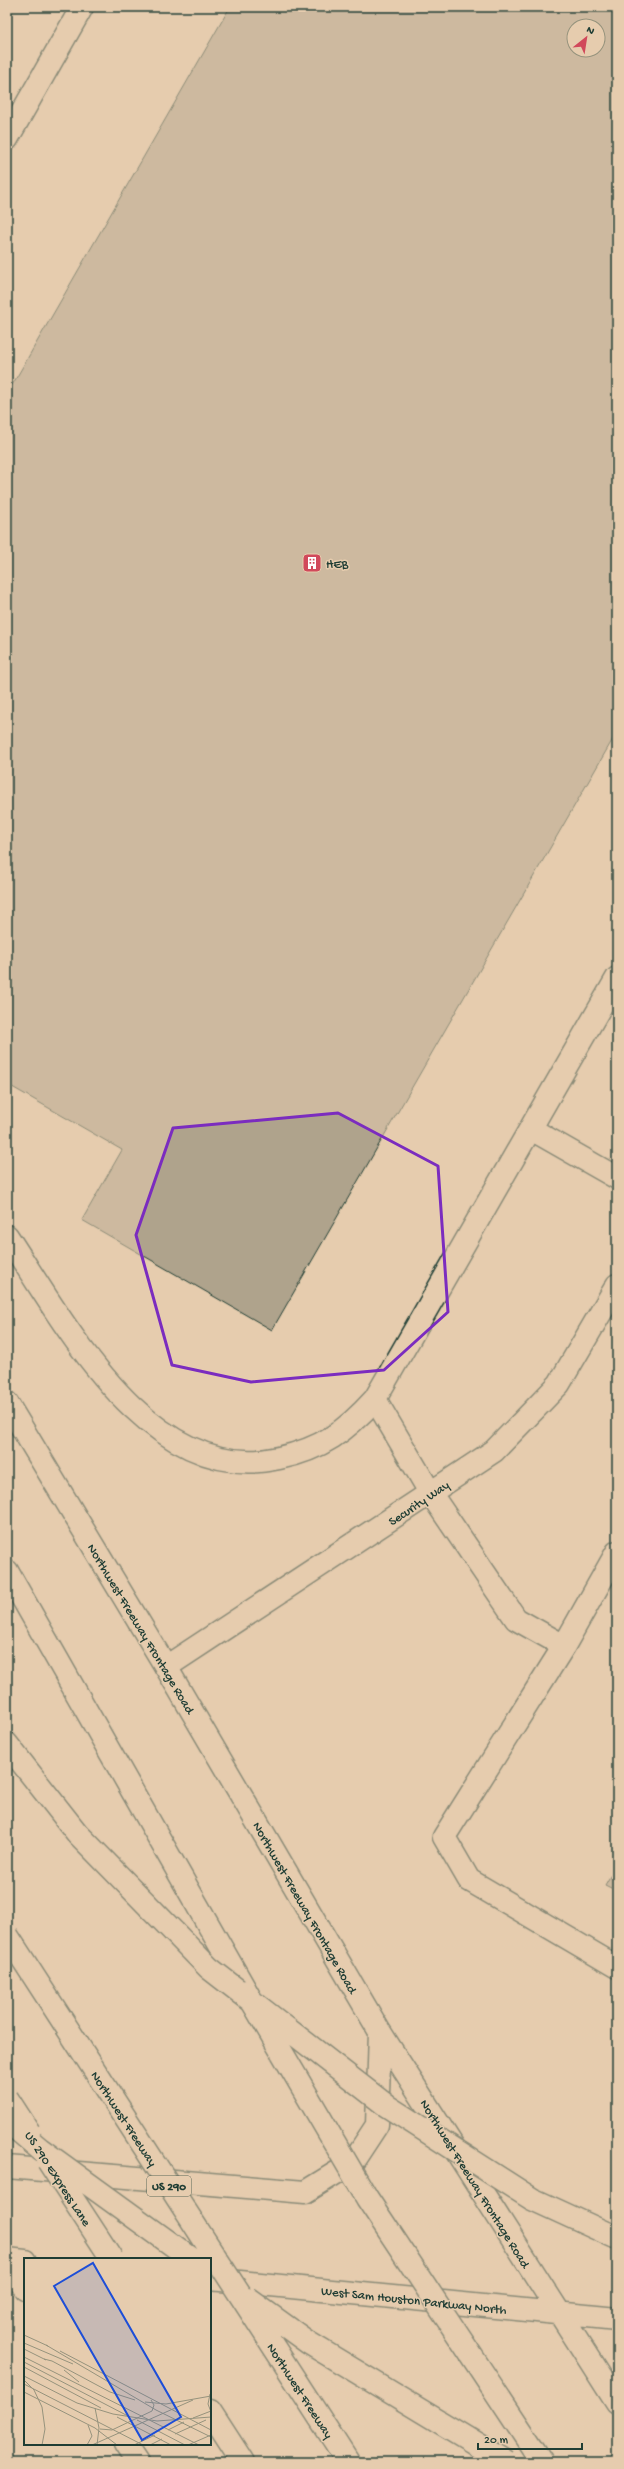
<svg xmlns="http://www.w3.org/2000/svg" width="624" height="2469" viewBox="0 0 624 2469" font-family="'Gochi Hand',sans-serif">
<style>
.building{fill:#afa38c;stroke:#1f3d34;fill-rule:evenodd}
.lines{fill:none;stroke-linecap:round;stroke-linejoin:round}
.minor-casing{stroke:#1f3d34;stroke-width:25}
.major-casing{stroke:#1f3d34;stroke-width:25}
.highway-casing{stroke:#1f3d34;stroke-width:25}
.minor{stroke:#e6ccae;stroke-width:22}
.major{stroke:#e6ccae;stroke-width:22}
.highway{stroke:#e6ccae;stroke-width:22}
.highway-bridge-casing{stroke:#1f3d34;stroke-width:25;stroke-linecap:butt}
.highway-bridge{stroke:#e6ccae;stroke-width:22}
.marked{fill:none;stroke:#7b2cbf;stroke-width:3;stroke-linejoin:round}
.labels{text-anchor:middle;stroke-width:3;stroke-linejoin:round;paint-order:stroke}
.shield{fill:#e6ccae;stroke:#5b6859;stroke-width:1}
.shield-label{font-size:12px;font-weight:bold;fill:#1f3d34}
.poi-label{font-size:13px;fill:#1f3d34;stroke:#e6ccae;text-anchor:start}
.street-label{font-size:13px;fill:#1f3d34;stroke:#e6ccae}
.inset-road{fill:none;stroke:#96937d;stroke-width:1}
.view{fill:#1d4ed8;fill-opacity:0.15;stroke:#1d4ed8;stroke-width:2}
.inset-edge{fill:none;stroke:#1f3d34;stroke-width:2}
</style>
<rect width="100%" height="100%" fill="#e6ccae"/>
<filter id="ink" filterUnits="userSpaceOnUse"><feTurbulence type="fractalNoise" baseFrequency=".025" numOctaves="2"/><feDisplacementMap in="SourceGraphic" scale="8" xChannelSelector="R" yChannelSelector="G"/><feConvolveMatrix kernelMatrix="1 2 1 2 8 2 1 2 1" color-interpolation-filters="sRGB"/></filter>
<g filter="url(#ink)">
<path class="building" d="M230,7H617V732L272,1330L82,1220L122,1150L7,1084V394ZM574,26H598V50H574Z
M617,1864V1891L605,1885Z"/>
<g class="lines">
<g class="minor-casing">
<path id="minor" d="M7,139L82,7
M531,1129L617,1178
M7,1236C66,1325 150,1487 279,1458C322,1449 346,1431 375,1399L617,978
M375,1399L431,1494L516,1619L564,1646L444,1837L469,1880L617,1967
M564,1646L617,1552
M166,1667L494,1451L559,1384L617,1285"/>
</g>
<g class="major-casing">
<path id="major" d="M7,1403L166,1667L380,2032L617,2403
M7,2167L305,2192L352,2163L377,2125L380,2032
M7,2259L25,2261
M210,2279L617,2319"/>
</g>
<g class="highway-casing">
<path id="highway" d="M7,1571L246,1991
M7,1744L77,1833L174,1932
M7,2261L25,2289
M210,2411L243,2462
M332,2437L348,2462
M125,2444L137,2462"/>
</g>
<use href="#minor" class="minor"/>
<use href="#major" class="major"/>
<use href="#highway" class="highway"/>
<g class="highway-bridge-casing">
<path id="highway-bridge" d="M174,1932L209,1968L387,2106L532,2199L617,2238
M7,1935L332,2437
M246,1991L367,2198L542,2462
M7,2098L29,2132
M7,2121L40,2149L192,2259
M48,2161L112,2259
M248,2299L309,2343L506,2462"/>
</g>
<use href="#highway-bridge" class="highway-bridge"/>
</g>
</g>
<path d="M0 0H624V2469H0ZM338,1113L438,1166L448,1312L384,1370L251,1382L172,1365L136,1235L173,1128Z" fill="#e6ccae" fill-opacity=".55" fill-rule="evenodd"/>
<path class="marked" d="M338,1113L438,1166L448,1312L384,1370L251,1382L172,1365L136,1235L173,1128Z"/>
<defs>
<g id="building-square" transform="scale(1)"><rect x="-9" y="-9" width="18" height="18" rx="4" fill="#d1495b" stroke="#e6ccae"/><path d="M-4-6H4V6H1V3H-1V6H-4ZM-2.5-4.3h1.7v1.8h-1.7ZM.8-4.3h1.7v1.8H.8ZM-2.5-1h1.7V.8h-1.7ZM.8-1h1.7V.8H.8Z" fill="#fff"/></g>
</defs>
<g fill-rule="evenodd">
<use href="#building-square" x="312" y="563"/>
</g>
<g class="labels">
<rect class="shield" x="147" y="2176" width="44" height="20" rx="3"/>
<g class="shield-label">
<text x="169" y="2190">US 290</text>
</g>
<g class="poi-label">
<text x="326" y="568">HEB</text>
</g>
<g class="street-label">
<text transform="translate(418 1502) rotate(-34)" y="5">Security Way</text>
<text transform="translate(142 1628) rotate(59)" y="5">Northwest Freeway Frontage Road</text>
<text transform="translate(306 1907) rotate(60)" y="5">Northwest Freeway Frontage Road</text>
<text transform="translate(125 2118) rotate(57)" y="5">Northwest Freeway</text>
<text transform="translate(59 2178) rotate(57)" y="5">US 290 Express Lane</text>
<text transform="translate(476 2183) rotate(58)" y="5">Northwest Freeway Frontage Road</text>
<text transform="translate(414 2299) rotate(6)" y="5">West Sam Houston Parkway North</text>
<text transform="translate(301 2390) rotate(57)" y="5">Northwest Freeway</text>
</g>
</g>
<g transform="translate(24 2258)">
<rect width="187" height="187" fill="#e6ccae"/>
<path class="inset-road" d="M0,77L24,88M0,85L49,106M22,87L132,152L187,179M0,91L22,102M36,93L187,172M0,99L175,187M20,101L28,103L86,134L111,142M0,104L104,158M0,109L77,150M40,112L55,124M0,118L53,145L89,156L133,163L187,159M0,122L10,132L18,149L21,171L18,187M0,126L119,187M0,134L71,170L93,187M186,136L184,146L187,154M121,144L142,146L187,138M71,150L75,170L73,187M93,159L147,187M169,160L187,153M113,162L161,187M76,171L88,172L128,153L130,147L127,142M144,172L160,164M151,176L182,162M63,187L68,178L64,167M68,187L169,142M110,187L131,177M126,187L138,181M164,187L187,177"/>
<path class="view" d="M69,5L157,159L118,182L30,28Z"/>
<rect width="187" height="187" class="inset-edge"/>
</g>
<rect width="624" height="2469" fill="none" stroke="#e6ccae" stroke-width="24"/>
<rect x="12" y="12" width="600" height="2445" fill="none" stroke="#1f3d34" stroke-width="1.5" filter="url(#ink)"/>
<g transform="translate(586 38) rotate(30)"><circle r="19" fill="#e6ccae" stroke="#96937d"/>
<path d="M0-3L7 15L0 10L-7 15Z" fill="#d1495b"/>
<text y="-6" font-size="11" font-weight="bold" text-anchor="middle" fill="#1f3d34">N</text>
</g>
<path d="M478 2443v6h104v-6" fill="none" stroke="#1f3d34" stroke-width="2"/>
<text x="484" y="2443" font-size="12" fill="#1f3d34" stroke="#e6ccae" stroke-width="3" paint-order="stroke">20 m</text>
</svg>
